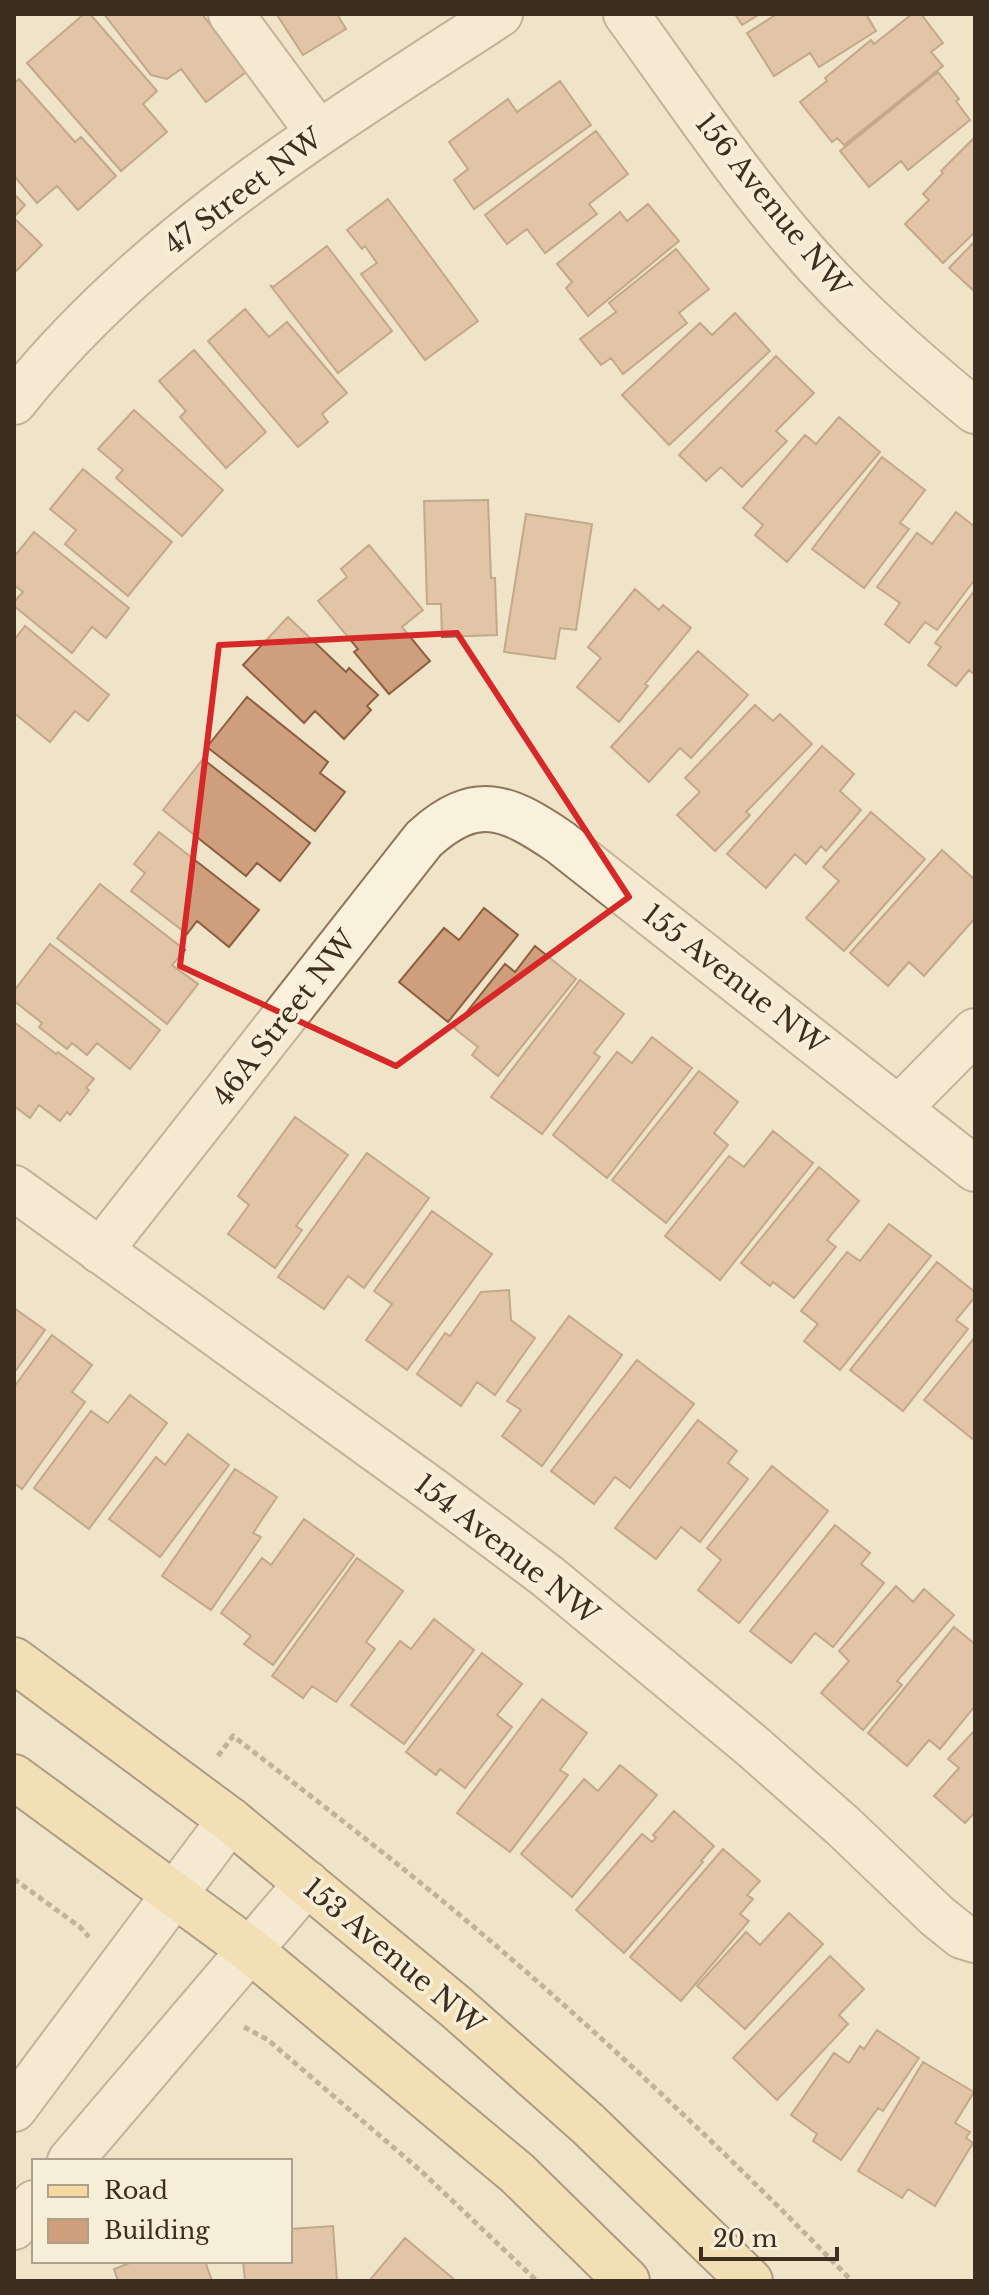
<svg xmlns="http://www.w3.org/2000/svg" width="989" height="2295" viewBox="0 0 989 2295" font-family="'Libre Baskerville',serif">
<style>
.building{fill:#cf9f7d;stroke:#8d5f41;stroke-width:2}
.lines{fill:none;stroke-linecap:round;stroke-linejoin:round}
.minor-casing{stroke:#8d765c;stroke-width:48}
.major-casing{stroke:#5b4430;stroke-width:48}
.path{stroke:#8d765c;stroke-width:5;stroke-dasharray:6 4;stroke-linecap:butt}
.minor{stroke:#faf1dc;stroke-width:44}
.major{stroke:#f3d9a0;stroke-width:44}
.marked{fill:none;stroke:#d62828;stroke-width:6;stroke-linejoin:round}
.labels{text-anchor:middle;stroke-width:7;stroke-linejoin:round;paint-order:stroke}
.street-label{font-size:28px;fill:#3d2e20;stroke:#f7eed8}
</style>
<rect width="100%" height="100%" fill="#f0e4c8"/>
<path class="building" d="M84,14H90L157,91L143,104L167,132L121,171L27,63Z
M104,14H202L246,72L206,102L181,69L167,79L151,75Z
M337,14L346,29L303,55L277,15Z
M735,14H760L742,25Z
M777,14H866L876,31L819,67L810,53L774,76L747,33Z
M912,14H921L943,43L931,52L943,66L844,145L837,138L832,142L800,102L827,81L825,78L871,40L874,44Z
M938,72L959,99L956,101L970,120L908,170L901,161L869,187L840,151Z
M19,79L75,142L81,137L116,176L78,210L57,186L37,203L14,176V83Z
M560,81L591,125L474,209L454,180L468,169L449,142L508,99L517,112Z
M596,131L628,174L589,204L597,214L545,253L527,229L507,244L485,215Z
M975,137V232L943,263L905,224L929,200L923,194L943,173L941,171Z
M14,194L25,205L14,217Z
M388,199L478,321L425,360L361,274L377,263L365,246L362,249L347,230Z
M648,204L679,241L588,316L566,288L572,282L557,264L620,212L627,221Z
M14,218L42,245L14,273Z
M975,241V292L949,268Z
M327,246L392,331L338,373L270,285L273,287Z
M676,249L709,289L679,313L687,323L623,374L611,358L601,365L580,339L616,312L609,303Z
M245,309L269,337L287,322L347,393L322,414L328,422L298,447L208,341Z
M735,313L770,351L669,445L622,395L700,323L712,335Z
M194,350L266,432L226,468L180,417L186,411L159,381Z
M776,356L814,393L776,431L787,441L742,487L721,467L706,481L679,455Z
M134,410L223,490L182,536L116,478L123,470L98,449Z
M839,417L880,452L787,562L755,535L763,525L743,508L805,435L816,444Z
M882,457L925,490L900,523L909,529L864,588L812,549Z
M83,469L172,542L128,596L65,544L76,530L50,509Z
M488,500L491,578H495L497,635L442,637L441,604H427L424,501Z
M956,512L975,527V579L937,630L925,622L909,643L885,624L900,603L877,587L917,533L932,544Z
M526,514L592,524L576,630L560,628L555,659L504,652Z
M34,532L129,608L106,638L92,627L72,653L14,606V602L23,592L14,585V557Z
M369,545L423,610L402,627L430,661L389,694L354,652L358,649L318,601L347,577L341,569Z
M635,589L659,610L663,605L691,628L645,684L648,686L619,722L577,687L601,658L588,647Z
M975,590V675L969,670L956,686L928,665L941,647L935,643Z
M288,617L346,672L349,668L378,695L367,706L371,710L344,739L315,711L304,723L243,665Z
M25,626L109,695L88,721L75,711L50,742L14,713V640Z
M698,651L748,695L691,758L680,748L649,782L611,747Z
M247,697L328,762L320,773L345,792L315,831L207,747Z
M755,705L773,721L780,714L812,744L746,812L750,815L715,851L677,815L700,792L685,778Z
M822,746L854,774L840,791L861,810L826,851L821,846L806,864L795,854L766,888L727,854Z
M203,759L310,843L280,881L257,863L246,876L163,810Z
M871,812L925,859L844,951L806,918L839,881L823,867Z
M159,832L259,910L229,947L197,921L187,934L131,891L145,873L134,864Z
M942,850L975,880V918L924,976L909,962L888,986L850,953Z
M100,884L185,950L172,965L198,984L167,1024L57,938Z
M484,908L518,935L448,1022L399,982L444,928L459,940Z
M50,944L160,1030L130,1069L97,1043L87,1055L72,1043L67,1049L39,1027L42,1023L14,1001V991Z
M535,946L576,979L498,1076L472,1055L478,1047L454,1028L505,964L515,972Z
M580,980L624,1014L594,1053L600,1057L542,1134L491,1097Z
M14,1022L56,1054L58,1052L94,1079L86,1088L89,1090L70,1115L67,1112L60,1121L39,1105L30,1118L14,1106Z
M652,1037L692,1068L607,1178L553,1135L617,1052L632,1063Z
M699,1071L738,1102L714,1133L728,1145L666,1223L612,1180Z
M295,1117L348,1155L296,1226L302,1230L275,1268L228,1234L249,1205L238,1196Z
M773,1131L813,1163L720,1280L665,1236L729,1156L744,1167Z
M367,1153L429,1198L364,1288L348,1276L324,1309L278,1277Z
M819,1167L859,1201L827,1240L836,1247L794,1298L773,1282L770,1286L741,1263Z
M432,1211L492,1254L407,1370L366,1340L392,1304L374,1291Z
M889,1224L931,1256L840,1370L804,1341L818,1324L801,1311L847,1252L860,1261Z
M937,1262L975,1292V1297L956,1320L968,1329L903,1411L850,1370Z
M509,1290L511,1320L535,1338L495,1395L477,1382L461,1406L417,1374L445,1333L450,1336L481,1292Z
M14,1308L45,1330L14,1373Z
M569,1316L622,1355L542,1466L502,1436L521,1410L507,1401Z
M52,1335L92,1365L72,1392L85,1402L22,1489L14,1483V1387Z
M975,1337V1441L924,1400Z
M637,1360L694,1404L630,1488L615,1477L594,1504L551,1471Z
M130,1395L167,1423L89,1529L34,1488L91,1411L108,1423Z
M698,1420L737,1451L728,1463L748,1479L700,1542L681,1527L656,1559L615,1528Z
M188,1434L229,1465L160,1557L109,1519L156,1457L165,1465Z
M772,1466L828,1511L739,1623L698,1590L721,1560L707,1548Z
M235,1469L277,1497L253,1533L261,1537L211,1610L162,1576Z
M304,1519L354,1555L273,1665L244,1644L251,1636L221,1613L262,1558L271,1565Z
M835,1525L870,1553L861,1564L884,1583L833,1647L815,1633L791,1663L750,1631Z
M357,1558L403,1591L366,1642L375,1649L336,1702L312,1686L303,1698L272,1676Z
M896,1586L913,1602L924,1589L954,1615L897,1681L902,1685L863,1730L821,1693L849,1661L839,1651Z
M434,1619L474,1650L404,1744L351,1705L400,1641L411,1649Z
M954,1627L975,1644V1706L940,1749L929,1740L907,1766L868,1733Z
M482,1653L522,1684L497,1715L512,1727L465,1788L440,1769L436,1775L406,1752Z
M542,1699L587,1733L560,1770L568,1775L510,1852L457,1813Z
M975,1730V1812L965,1823L934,1796L959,1768L948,1759Z
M620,1765L657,1795L572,1897L521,1854L584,1779L598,1791Z
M674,1811L714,1846L701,1861L703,1862L624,1953L576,1910L642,1834L652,1842L656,1838L653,1835Z
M723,1849L760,1881L747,1895L753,1899L740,1914L749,1921L681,2001L630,1957Z
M789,1913L823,1944L745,2029L697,1986L746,1932L760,1945Z
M830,1956L864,1989L839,2015L848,2024L777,2100L733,2058Z
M877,2030L919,2058L883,2111L878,2108L841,2160L813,2141L817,2134L791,2115L834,2053L849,2063L860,2046L864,2049Z
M923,2062L974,2092L955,2123L970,2132L966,2138L973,2143L935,2206L908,2189L902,2198L858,2171Z
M333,2226L337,2281H245L243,2261H290V2229Z
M405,2238L456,2281H369Z
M135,2261H205L212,2281H118L114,2269Z"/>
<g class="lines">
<g class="minor-casing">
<path id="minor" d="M231,14L318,132
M626,14C682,91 735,171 798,244C851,306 912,359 975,411
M14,402C144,238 327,127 500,14
M899,1108L975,1031
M14,1188L432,1490L547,1576L751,1745L843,1826L937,1916L962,1936L975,1940
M100,1251L424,839C476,792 507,806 560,842L975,1169
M14,2109L230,1820
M70,2161L307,1883
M14,2227L34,2203"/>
</g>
<g class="major-casing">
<path id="major" d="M14,1660L230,1820L456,2007L588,2124L750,2281
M14,1777L250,1950L517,2173L627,2281"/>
</g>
<path class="path" d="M218,1756L233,1736C321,1804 410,1872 494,1944C619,2051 738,2164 852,2281
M14,1879L80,1927L89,1937
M244,2027L268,2040L421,2171L537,2281"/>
<use href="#minor" class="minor"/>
<use href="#major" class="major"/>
</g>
<path d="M0 0H989V2295H0ZM457,633L629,897L396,1066L180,966L219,645Z" fill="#f0e4c8" fill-opacity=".55" fill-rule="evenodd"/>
<path class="marked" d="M457,633L629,897L396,1066L180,966L219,645Z"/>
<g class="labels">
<g class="street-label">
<text transform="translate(243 191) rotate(-37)" y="10">47 Street NW</text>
<text transform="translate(773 205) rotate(51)" y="10">156 Avenue NW</text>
<text transform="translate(735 979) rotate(38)" y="10">155 Avenue NW</text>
<text transform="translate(284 1018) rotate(-52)" y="10">46A Street NW</text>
<text transform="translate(507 1549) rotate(38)" y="10">154 Avenue NW</text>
<text transform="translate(394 1956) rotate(40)" y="10">153 Avenue NW</text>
</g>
</g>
<rect width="989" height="2295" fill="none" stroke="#3d2e20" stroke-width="32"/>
<rect x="32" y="2159" width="260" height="104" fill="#f7eed8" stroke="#ada18e" stroke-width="2"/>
<rect x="48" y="2185" width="40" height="12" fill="#f3d9a0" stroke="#ada18e" stroke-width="2"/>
<text x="104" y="2199" font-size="24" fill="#3d2e20">Road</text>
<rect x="48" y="2219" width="40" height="24" fill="#cf9f7d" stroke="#ada18e" stroke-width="2"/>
<text x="104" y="2239" font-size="24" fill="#3d2e20">Building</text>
<path d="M701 2247v12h136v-12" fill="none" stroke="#3d2e20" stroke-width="4"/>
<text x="713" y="2247" font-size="24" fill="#3d2e20" stroke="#f7eed8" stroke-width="6" paint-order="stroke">20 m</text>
</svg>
